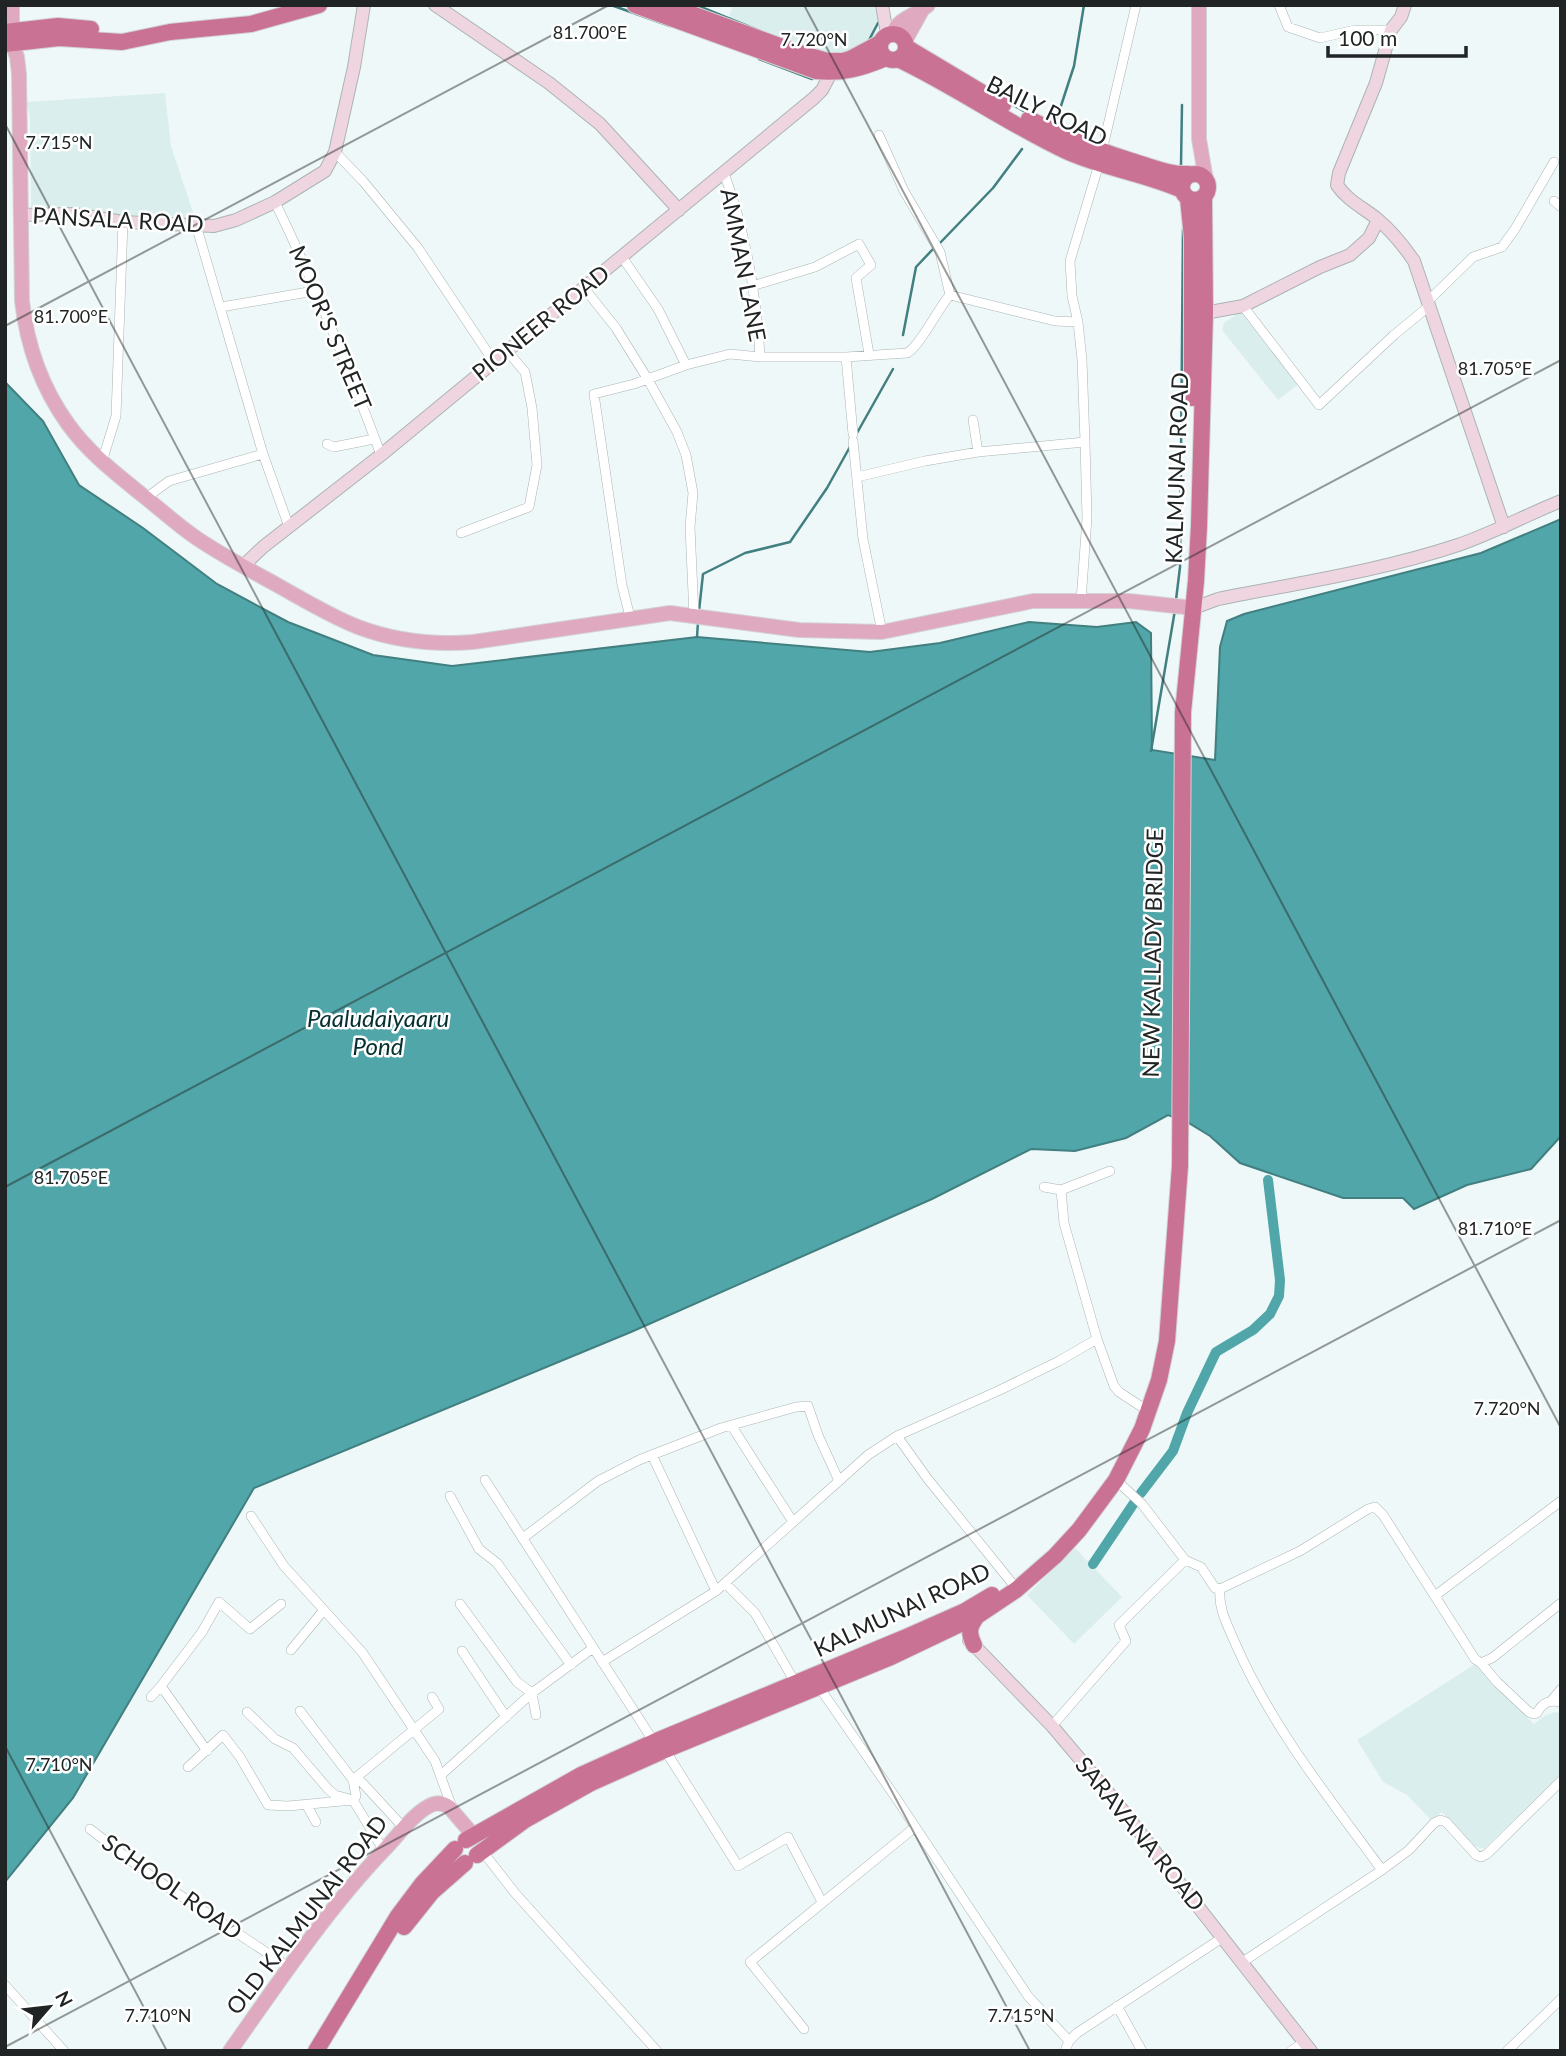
<svg xmlns="http://www.w3.org/2000/svg" width="1566" height="2056" viewBox="0 0 1566 2056" font-family="Lato,sans-serif">
<style>
.built{fill:#dbeeee}
.water{fill:#50a6a8;stroke:#427f80;stroke-width:2}
.lines{fill:none;stroke-linecap:round;stroke-linejoin:round}
.stream{stroke:#427f80;stroke-width:2.5}
.canal{stroke:#50a6a8;stroke-width:10}
.street-casing{stroke:#abb4b4;stroke-width:10}
.secondary-casing{stroke:#abb4b4;stroke-width:14}
.primary-casing{stroke:#d3d3d3;stroke-width:16}
.highway-casing{stroke:#d3d3d3;stroke-width:18}
.street{stroke:#fff;stroke-width:9}
.secondary{stroke:#efd5df;stroke-width:12}
.primary{stroke:#dfaabf;stroke-width:14}
.highway{stroke:#ca7294;stroke-width:16}
.ticks{fill:none;stroke:#212424;stroke-width:2;stroke-opacity:0.45}
.labels{text-anchor:middle;stroke-width:5;stroke-linejoin:round;paint-order:stroke}
.street-label{font-size:23px;fill:#212424;stroke:#fff}
.water-label{font-size:24px;font-style:italic;fill:#043031;stroke:#fff}
.ticks-label{font-size:18px;text-anchor:middle;fill:#212424;stroke:#fff;stroke-width:5;stroke-linejoin:round;paint-order:stroke}
</style>
<rect width="100%" height="100%" fill="#eff8f8"/>
<path class="built" d="M733,5H874L879,22L874,36L866,48L841,59L770,37L728,19Z
M165,93L171,146L195,218L138,215L29,221L31,203L30,116L26,102Z
M1243,310L1300,383L1278,400L1222,330L1224,323Z
M1075,1548L1122,1597L1074,1644L1027,1595Z
M1475,1664L1534,1724L1544,1716L1555,1712L1561,1713V1774L1484,1849L1473,1846L1442,1812L1431,1820L1407,1795L1383,1782L1357,1740Z"/>
<path class="water" d="M5,382L43,421L79,485L143,528L217,584L288,622L373,655L452,666L697,637L870,652L940,643L1029,622L1097,627L1136,622L1151,633L1152,750L1215,760L1220,647L1227,621L1244,614L1481,553L1561,519V1136L1531,1169L1467,1185L1414,1209L1403,1198H1343L1240,1163L1210,1136L1187,1122L1168,1115L1126,1138L1075,1151L1031,1149L932,1199L631,1332L254,1488L73,1798L5,1882Z"/>
<g class="lines">
<path class="stream" d="M611,5L670,26
M696,5L760,31
M868,42L878,23
M759,59L812,79
M1008,102L1027,113
M1046,117L1057,118L1074,66L1084,5
M1179,168L1181,165L1182,105
M939,244L993,188L1022,149
M903,335L916,267L934,248
M857,433L893,369
M1176,600L1180,567L1183,229
M699,611L703,574L745,553L790,542L827,488L851,445
M697,637L698,622
M1151,751L1175,610"/>
<path class="canal" d="M1141,1493L1173,1451L1187,1413L1216,1352L1253,1330L1270,1314L1279,1296L1280,1280L1268,1180
M1093,1564L1134,1503"/>
<g class="street-casing">
<path id="street" d="M1279,5L1288,27L1320,38L1355,30H1391
M879,135L904,191L940,252L950,295
M335,152L363,181L418,248L494,362
M724,173C745,229 757,297 760,357
M1554,201L1561,207
M275,202C315,284 349,369 381,455
M196,225L263,454L289,527
M622,257L658,309L686,365
M752,286L815,267L859,244L871,265L856,278L869,354
M584,288L616,328L647,378L677,432L686,455L693,493L690,527L694,616
M1427,302L1473,257L1502,247L1515,229L1554,162
M1243,306L1319,405L1394,335L1428,307
M221,307L314,291
M846,357L853,434
M973,420L978,452
M853,441L863,539L882,632
M327,444L334,447L374,439
M102,462L116,416L123,222
M857,477L925,461L978,452L1085,442
M146,498L169,481L263,454
M461,533L529,507L537,465L532,408L525,372L507,351
M1081,601L1087,518L1085,442L1082,360L1078,322L1072,296L1070,261L1099,164L1136,5
M630,617L622,585L594,394L634,384L686,365L730,354L760,357H846L907,353C920,346 937,310 950,295L1055,321L1078,322
M1044,1187L1061,1190L1064,1223L1097,1339
M1061,1190L1110,1171
M731,1425L793,1522
M897,1436L927,1478L1012,1583
M652,1455L716,1591
M485,1480L654,1742
M1116,1480L1142,1504L1185,1560L1201,1567L1215,1588L1220,1589L1300,1551L1368,1509L1375,1507L1383,1515L1475,1659L1481,1663L1492,1658L1561,1603
M450,1496L479,1549L497,1563L571,1665
M251,1516L284,1566L362,1652L435,1761L453,1810
M523,1538L598,1481L639,1460L721,1428L796,1407L808,1406L818,1435L839,1481
M725,1583L755,1613L796,1684
M1220,1589C1218,1609 1228,1626 1236,1645C1272,1727 1329,1798 1382,1870
M1436,1595L1561,1501
M460,1604L517,1682L532,1693L536,1715
M291,1650L323,1611
M462,1651L506,1717
M602,1662L716,1591L868,1455L897,1436L1000,1390L1059,1361L1097,1339L1114,1386L1119,1392L1142,1407
M1481,1663L1497,1682L1529,1712L1534,1714L1537,1713C1543,1702 1549,1700 1561,1702
M161,1686L202,1632L219,1602L250,1629L281,1604
M819,1687L896,1798L1028,1996L1069,2041
M151,1697L161,1686L207,1751
M1552,1700L1561,1689
M300,1711L353,1780L356,1796L353,1800L384,1851
M1052,1726L1126,1641L1119,1625L1185,1560
M665,1750L738,1866L788,1837L822,1902
M188,1767L223,1735L240,1757L268,1805L288,1806L353,1800L335,1795L328,1789L293,1748L275,1739L247,1712
M441,1775L532,1693L593,1648
M357,1777L404,1828
M353,1780L439,1709L432,1697
M306,1804L316,1822
M90,1829L151,1876L290,1968
M483,1852L515,1893L657,2051
M1241,1963L1382,1870L1409,1850L1434,1823L1440,1820L1446,1822L1476,1855L1481,1857L1487,1854L1561,1781
M5,1985L64,2051
M1117,2006L1142,2051
M804,2029L750,1962L914,1828
M1065,2051L1069,2041L1077,2033L1222,1938
M1291,2051L1304,2042
M1507,2051L1561,1999"/>
</g>
<g class="secondary-casing">
<path id="secondary" d="M435,5L549,83L600,124L679,210
M882,5L887,34
M1405,5L1401,17L1391,30L1376,83L1339,173L1337,185C1347,200 1362,207 1376,218C1391,230 1403,245 1414,261L1504,527
M21,215L74,214L123,222L214,226L236,220L275,202L325,171L335,152L354,67L364,5
M1205,313L1243,306L1320,267L1350,255L1369,238L1378,220
M243,566L263,547L381,455L814,98L822,90L831,73
M1194,608L1218,599C1298,583 1380,571 1458,545C1493,533 1526,515 1561,501
M969,1640L1052,1726L1117,1803L1311,2051"/>
</g>
<g class="primary-casing">
<path id="primary" d="M12,5V43L17,57L19,74L22,301C27,345 42,388 68,424C88,452 114,472 141,494C159,508 176,524 195,537C221,555 250,570 277,585C304,600 330,616 358,627C395,641 434,645 473,642L670,613L799,630L882,632L1033,601H1129L1194,608
M1199,5V139L1206,180
M893,33C899,17 916,16 928,5
M905,41L921,12
M230,2051C278,1983 326,1911 383,1851C398,1836 411,1816 429,1806C436,1802 443,1803 449,1807L474,1836"/>
</g>
<g class="highway-casing">
<path id="highway" d="M635,5L816,71C842,74 862,68 886,58
M667,5L796,52L827,61H843L850,59L880,43
M5,32L58,26L91,29
M880 47a13 13 0 1 1 26 0a13 13 0 1 1-26 0Z
M5,44L59,38L122,42L170,32L251,24L319,5
M906,47L1003,105
M898,59C955,86 1007,123 1064,150C1102,168 1144,173 1182,190
M1029,119C1066,138 1102,152 1141,164C1157,169 1173,175 1189,174
M1182 187a13 13 0 1 1 26 0a13 13 0 1 1-26 0Z
M1188,198L1192,238V398
M974,1645C968,1632 969,1627 977,1616
M466,1840L581,1775L654,1742L904,1638L965,1611L992,1595
M477,1855L525,1820L591,1783L665,1750L891,1657L977,1616L1016,1590L1055,1556L1079,1530L1116,1480L1142,1429L1159,1380L1167,1341L1180,1166L1183,712L1196,581L1199,526L1205,313L1204,196
M404,1927L432,1892L465,1863
M316,2051L398,1916L422,1884L455,1849"/>
</g>
<use href="#street" class="street"/>
<use href="#secondary" class="secondary"/>
<use href="#primary" class="primary"/>
<use href="#highway" class="highway"/>
</g>
<path class="ticks" d="M804,5L1561,1428M5,124L1030,2051M5,326L609,5M5,1187L1561,360M5,1746L167,2051M5,2047L1561,1220"/>
<g class="labels">
<g class="street-label">
<text transform="translate(1047 111) rotate(26)" y="8">BAILY ROAD</text>
<text transform="translate(118 220) rotate(3)" y="8">PANSALA ROAD</text>
<text transform="translate(743 265) rotate(79)" y="8">AMMAN LANE</text>
<text transform="translate(541 323) rotate(-39)" y="8">PIONEER ROAD</text>
<text transform="translate(330 328) rotate(67)" y="8">MOOR'S STREET</text>
<text transform="translate(1177 468) rotate(-88)" y="8">KALMUNAI ROAD</text>
<text transform="translate(1153 953) rotate(-89)" y="8">NEW KALLADY BRIDGE</text>
<text transform="translate(902 1610) rotate(-25)" y="8">KALMUNAI ROAD</text>
<text transform="translate(1140 1834) rotate(51)" y="8">SARAVANA ROAD</text>
<text transform="translate(172 1887) rotate(35)" y="8">SCHOOL ROAD</text>
<text transform="translate(307 1915) rotate(-52)" y="8">OLD KALMUNAI ROAD</text>
</g>
<g class="water-label">
<text x="378" y="1027">Paaludaiyaaru<tspan x="378" dy="28">Pond</tspan></text>
</g>
</g>
<g class="ticks-label">
<text x="590" y="39">81.700°E</text>
<text x="814" y="46">7.720°N</text>
<text x="59" y="149">7.715°N</text>
<text x="71" y="323">81.700°E</text>
<text x="1495" y="375">81.705°E</text>
<text x="71" y="1184">81.705°E</text>
<text x="1495" y="1235">81.710°E</text>
<text x="1507" y="1415">7.720°N</text>
<text x="59" y="1771">7.710°N</text>
<text x="158" y="2022">7.710°N</text>
<text x="1021" y="2022">7.715°N</text>
</g>
<rect width="1566" height="2056" fill="none" stroke="#212424" stroke-width="14"/>
<g transform="translate(49 2007) rotate(62)" stroke="#ffffff" stroke-width="5" paint-order="stroke">
<path d="M0-5L12 26L0 18L-12 26Z" fill="#212424"/>
<text y="-10" font-size="19" font-weight="bold" text-anchor="middle" fill="#212424">N</text>
</g>
<path d="M1328 46v10h138v-10" fill="none" stroke="#212424" stroke-width="3.5"/>
<text x="1338" y="46" font-size="21" fill="#212424" stroke="#ffffff" stroke-width="5" paint-order="stroke">100 m</text>
</svg>
